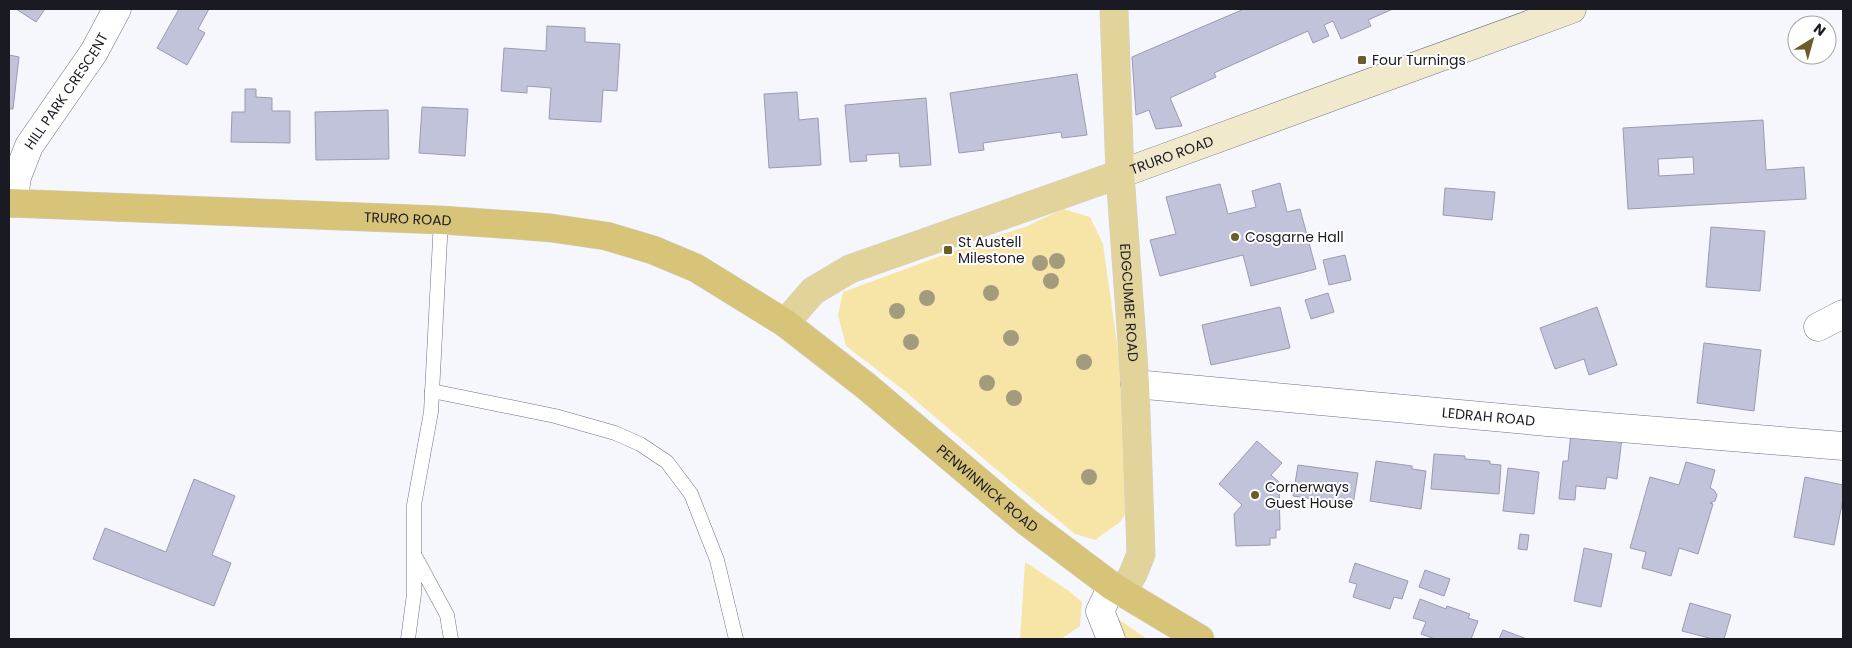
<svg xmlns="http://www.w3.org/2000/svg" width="1852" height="648" font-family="Poppins,sans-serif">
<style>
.green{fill:#f6e5a7}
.building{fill:#c1c3db;stroke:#999bb2;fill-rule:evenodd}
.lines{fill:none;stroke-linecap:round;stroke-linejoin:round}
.service-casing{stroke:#6e7086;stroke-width:15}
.minor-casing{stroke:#6e7086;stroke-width:29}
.secondary-casing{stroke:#6e7086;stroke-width:29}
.primary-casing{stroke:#d1d1d3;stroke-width:29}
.trunk-casing{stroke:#d1d1d3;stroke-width:29}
.service{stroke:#fff;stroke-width:14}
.minor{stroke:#fff;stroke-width:28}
.secondary{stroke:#f0e9cc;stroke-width:28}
.primary{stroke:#e2d39a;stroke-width:28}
.trunk{stroke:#d8c478;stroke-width:28}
.tree{fill:#a29b7e}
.poi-dot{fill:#6b5d2a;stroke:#fff;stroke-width:2}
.labels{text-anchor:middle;stroke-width:4;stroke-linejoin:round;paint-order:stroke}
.poi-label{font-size:14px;fill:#1a1a23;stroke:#fff;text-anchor:start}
.street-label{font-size:14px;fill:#1a1a23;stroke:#fff}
</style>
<rect width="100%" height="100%" fill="#f6f7fc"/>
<g class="green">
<path d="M1063,209L1090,217L1103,244L1120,365L1133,503L1120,522L1095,540L1075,534L991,465L906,392L846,346L838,315L843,292L984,240L1025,227Z"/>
<path d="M1025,562L1069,591L1082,602L1080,626L1061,639H1020Z"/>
<path d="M1117,618L1147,639H1127L1121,635Z"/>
</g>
<g class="building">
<path d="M16,9H45L36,22Z"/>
<path d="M179,9H209L198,29L205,33L187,65L157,48Z"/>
<path d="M1244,9H1393L1368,20L1371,26L1341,39L1333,21L1324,25L1329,36L1313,43L1308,31L1214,73L1216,77L1170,98L1182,126L1156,129L1149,110L1136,115L1132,57Z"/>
<path d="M547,26L585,28V42L620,44L617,91L603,90L601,122L549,119L551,88L527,86V93L501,91L504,48L546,51Z"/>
<path d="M9,55L19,57L13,109H9Z"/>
<path d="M1077,74L1087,135L1062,138L1061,132L983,143L984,150L959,153L950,93Z"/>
<path d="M245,89H256V97L272,98V111H290V143L231,142L232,112H245Z"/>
<path d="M797,92L799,120L818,118L821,165L769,168L764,94Z"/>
<path d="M926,98L931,165L900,167L899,153L866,155L867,161L850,162L845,105Z"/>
<path d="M422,107L468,109L465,156L419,153Z"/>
<path d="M388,110L389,159L316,160L315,112Z"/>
<path d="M1763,120L1766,170L1804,167L1806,199L1628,209L1623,128ZM1693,157L1694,174L1659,176L1658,159Z"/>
<path d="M1280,183L1287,212L1300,209L1316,269L1251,286L1243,255L1160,276L1150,240L1176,234L1166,197L1220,184L1228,214L1256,207L1252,191Z"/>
<path d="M1445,188L1495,192L1492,220L1443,215Z"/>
<path d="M1711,227L1765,231L1760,291L1706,287Z"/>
<path d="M1345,255L1351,280L1329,285L1323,260Z"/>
<path d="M1328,293L1334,312L1311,319L1305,300Z"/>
<path d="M1280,307L1290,348L1211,365L1202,325Z"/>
<path d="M1597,307L1617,365L1589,375L1584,359L1555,369L1540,328Z"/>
<path d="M1704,343L1761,350L1754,411L1697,403Z"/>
<path d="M1571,433L1622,438L1617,479L1607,477L1605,489L1576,486L1575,500L1559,499L1563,461H1568Z"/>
<path d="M1257,441L1282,463L1271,475L1279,482L1280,530H1276V538H1270V545L1236,546L1234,514L1242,505L1219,484Z"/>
<path d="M1434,454L1465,456V459L1490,461V464L1501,465L1499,494L1431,489Z"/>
<path d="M1376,461L1412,466V469L1426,471L1421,509L1370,501Z"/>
<path d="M1686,462L1715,470L1710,488L1714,490L1717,495L1715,501L1710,503L1713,504L1698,554L1679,548L1671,576L1642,568L1646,552L1630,548L1650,477L1679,485Z"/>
<path d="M1298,465L1358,473L1353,505L1293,496Z"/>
<path d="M1508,468L1539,472L1534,514L1503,511Z"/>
<path d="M1805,477L1843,485V499L1834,545L1794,537Z"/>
<path d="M194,479L235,496L212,555L231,563L214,606L93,559L105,528L166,552Z"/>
<path d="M1520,534L1529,535L1527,550L1518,549Z"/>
<path d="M1584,548L1612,554L1601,607L1574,601Z"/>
<path d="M1355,563L1408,581L1402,599L1394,597L1390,609L1353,597L1357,584L1349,582Z"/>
<path d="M1425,570L1450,579L1444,596L1419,587Z"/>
<path d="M1420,599L1446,609L1447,606L1470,614L1468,618L1478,621L1471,639H1435L1421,634L1426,622L1413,618Z"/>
<path d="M1690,603L1731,615L1724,639H1713L1682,631Z"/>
<path d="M1503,630L1527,639H1499Z"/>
</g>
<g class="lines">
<defs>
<g id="service">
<path d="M432,391L555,416L615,433L640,444L667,462L691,494L717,560L736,639"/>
<path d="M415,556L447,615L451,639"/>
<path d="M408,639L414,594V505L431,412L441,220"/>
</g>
<g id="minor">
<path id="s1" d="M13,203L17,177L29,146L94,52L117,9"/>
<path d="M1818,327L1843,314"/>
<path id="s2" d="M1135,384L1547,422L1843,446"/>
<path d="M1111,639L1100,611L1112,586"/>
</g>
<g id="secondary">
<path id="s3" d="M1120,174L1572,9"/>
</g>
<g id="primary">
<path id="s4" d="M1114,9L1120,174L1135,384L1141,554L1133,574L1122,592"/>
<path d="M785,323L813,291L850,269L1120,174"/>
</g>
<g id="trunk">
<path id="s5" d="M9,203L441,220L515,225L551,228L606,236L653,250L696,268L785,323L866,386L1027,522L1112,586L1200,639"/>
</g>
</defs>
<use href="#service" class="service-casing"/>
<use href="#minor" class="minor-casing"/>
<use href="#secondary" class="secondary-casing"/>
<use href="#primary" class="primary-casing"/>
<use href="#trunk" class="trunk-casing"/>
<use href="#service" class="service"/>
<use href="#minor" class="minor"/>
<use href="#secondary" class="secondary"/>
<use href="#primary" class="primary"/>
<use href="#trunk" class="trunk"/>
</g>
<g class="tree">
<circle cx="1057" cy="261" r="8"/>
<circle cx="1040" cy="263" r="8"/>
<circle cx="1051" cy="281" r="8"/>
<circle cx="991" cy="293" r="8"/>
<circle cx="927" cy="298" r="8"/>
<circle cx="897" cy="311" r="8"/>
<circle cx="1011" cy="338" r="8"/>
<circle cx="911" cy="342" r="8"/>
<circle cx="1084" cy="362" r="8"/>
<circle cx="987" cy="383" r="8"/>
<circle cx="1014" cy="398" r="8"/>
<circle cx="1089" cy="477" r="8"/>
</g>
<g class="poi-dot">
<rect x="1357" y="55" width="10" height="10" rx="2.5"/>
<circle cx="1235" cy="237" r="5"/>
<rect x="943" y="245" width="10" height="10" rx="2.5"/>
<circle cx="1255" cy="495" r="5"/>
</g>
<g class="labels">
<g class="poi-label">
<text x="1372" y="65">Four Turnings</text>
<text x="1245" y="242">Cosgarne Hall</text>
<text x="958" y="247">St Austell<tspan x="958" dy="16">Milestone</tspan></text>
<text x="1265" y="492">Cornerways<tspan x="1265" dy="16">Guest House</tspan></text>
</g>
<g class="street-label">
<text dy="5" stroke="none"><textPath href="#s1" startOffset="126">HILL PARK CRESCENT</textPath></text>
<text dy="5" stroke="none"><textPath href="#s3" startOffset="55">TRURO ROAD</textPath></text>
<text dy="5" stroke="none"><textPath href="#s5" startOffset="399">TRURO ROAD</textPath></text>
<text dy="5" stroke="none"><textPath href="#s4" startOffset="294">EDGCUMBE ROAD</textPath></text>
<text dy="5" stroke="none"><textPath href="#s2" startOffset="355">LEDRAH ROAD</textPath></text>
<text dy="5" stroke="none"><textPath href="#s5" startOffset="1060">PENWINNICK ROAD</textPath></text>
</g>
</g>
<rect width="1852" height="648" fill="none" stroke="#1a1a23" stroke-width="20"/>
<g transform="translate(1812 40) rotate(37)"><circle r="24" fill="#ffffff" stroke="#a3a3a7"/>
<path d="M0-4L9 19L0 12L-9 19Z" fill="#6b5d2a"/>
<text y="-8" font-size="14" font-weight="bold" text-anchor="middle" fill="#1a1a23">N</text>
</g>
</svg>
